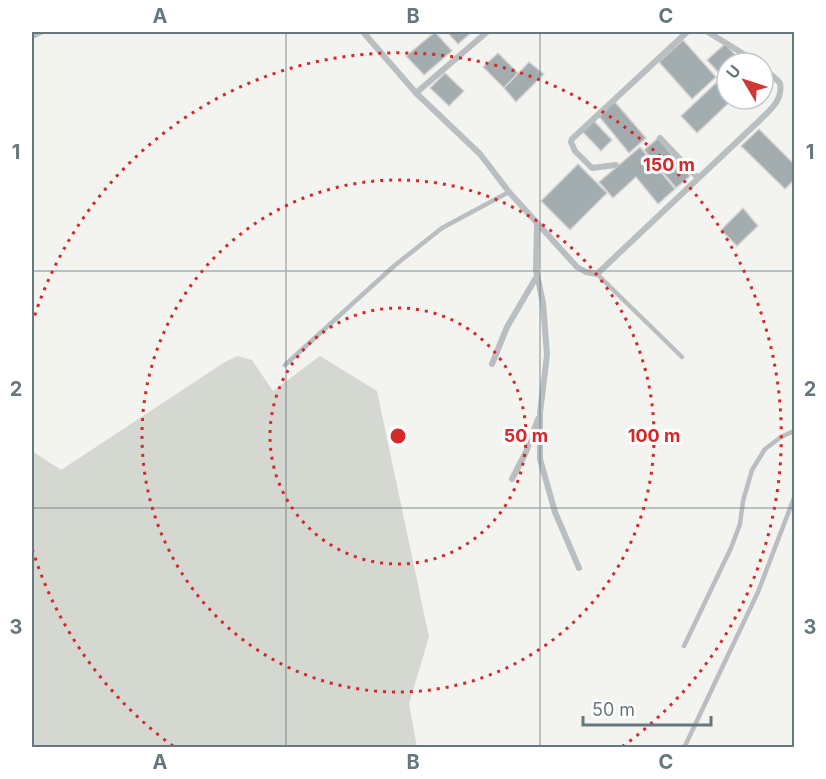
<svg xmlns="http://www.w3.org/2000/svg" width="826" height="779" font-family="Inter,sans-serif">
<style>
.green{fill:#d4d8d0}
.building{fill:#a3acae;stroke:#d5d4d3;stroke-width:1.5}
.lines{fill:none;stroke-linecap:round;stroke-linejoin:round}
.service{stroke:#b9bec0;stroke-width:4.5}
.minor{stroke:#b9bec0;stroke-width:6}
.grid{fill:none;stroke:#66787d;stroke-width:1.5;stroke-opacity:0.55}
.ring{fill:none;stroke:#d62828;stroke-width:3;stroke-dasharray:3 6}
.centre{fill:#d62828;stroke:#fff;stroke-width:3}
.ring-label{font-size:18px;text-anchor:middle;font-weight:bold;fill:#d62828;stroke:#fff;stroke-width:6;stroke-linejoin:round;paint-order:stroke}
.neatline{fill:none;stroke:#66787d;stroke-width:2}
.grid-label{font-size:20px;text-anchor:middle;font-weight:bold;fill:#66787d}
</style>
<rect width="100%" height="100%" fill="#f3f3f0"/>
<path class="green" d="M238,356L252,360L273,391L320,356L377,391L429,637L409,704L417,747H32V451L61,470L225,362Z"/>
<g class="building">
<path d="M435,32L452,51L424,75L406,56Z"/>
<path d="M447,32H472L458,44Z"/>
<path d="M683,40L716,77L692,99L659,62Z"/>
<path d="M725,44L743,63H727V82L707,60Z"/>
<path d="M498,53L518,73L504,88L483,67Z"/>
<path d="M529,62L544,74L516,102L504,88Z"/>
<path d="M445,73L464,91L449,106L430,88Z"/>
<path d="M717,82L727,92V99H733L697,133L681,116Z"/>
<path d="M614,101L646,138L629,153L598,115Z"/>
<path d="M593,120L612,140L601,151L581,130Z"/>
<path d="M759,129L794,164V180L785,189L741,146Z"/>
<path d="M658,138L690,176L676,188L644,150Z"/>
<path d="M640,147L675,189L658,204L636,177L613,198L599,182Z"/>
<path d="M578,164L607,193L570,230L541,201Z"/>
<path d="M743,208L758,226L737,246L721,230Z"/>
</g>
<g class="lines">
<g class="service">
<path d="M32,37L42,32"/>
<path d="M597,274L682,357"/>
<path d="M285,365L394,266L442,228L509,192"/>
<path d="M684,646L731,548L740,524L743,501L752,470L765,449L781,437L794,431"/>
<path d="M684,748L758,592L794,498"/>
</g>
<g class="minor">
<path d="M363,32L416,93L480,154L509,192L577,267L586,272L597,274L760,120C771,109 783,100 780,83L763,67"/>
<path d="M708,32L758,63"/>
<path d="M416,93L487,32"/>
<path d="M660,138L698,178"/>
<path d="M616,165L592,168L575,151L571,142L572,139L687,32"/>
<path d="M537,225L536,270L543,303L547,355L540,413V459L555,512L579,568"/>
<path d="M492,364L507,327L537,276"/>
<path d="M512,479L526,452L538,419"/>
</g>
</g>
<path class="grid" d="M286,32V748M540,32V748M32,271H794M32,508H794"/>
<g class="ring">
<circle cx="398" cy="436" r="128"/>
<circle cx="398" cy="436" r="256"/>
<path d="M173 746A383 383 0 0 1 32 548M32 324A383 383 0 1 1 623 746"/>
</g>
<circle cx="398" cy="436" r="9" class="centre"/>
<g class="ring-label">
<text x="669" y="171">150 m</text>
<text x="526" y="442">50 m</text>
<text x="654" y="442">100 m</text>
</g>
<rect width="826" height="779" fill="none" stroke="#ffffff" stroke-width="66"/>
<g transform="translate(745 81) rotate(309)"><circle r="28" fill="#ffffff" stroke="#c2c9cb" stroke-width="1.5"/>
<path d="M0-4.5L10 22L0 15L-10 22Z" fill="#ce3935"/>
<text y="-9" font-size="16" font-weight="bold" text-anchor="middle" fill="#66787d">U</text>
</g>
<path d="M583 716v9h128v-9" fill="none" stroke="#66787d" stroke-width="3"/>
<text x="592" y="716" font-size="18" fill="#66787d" stroke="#ffffff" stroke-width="4.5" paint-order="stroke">50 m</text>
<rect x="33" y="33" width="760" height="713" class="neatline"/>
<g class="grid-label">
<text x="160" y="23">A</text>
<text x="413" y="23">B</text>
<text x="666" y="23">C</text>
<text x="16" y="159">1</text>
<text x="810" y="159">1</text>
<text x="16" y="396">2</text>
<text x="810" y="396">2</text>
<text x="16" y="634">3</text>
<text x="810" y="634">3</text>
<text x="160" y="769">A</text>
<text x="413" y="769">B</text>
<text x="666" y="769">C</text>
</g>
</svg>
